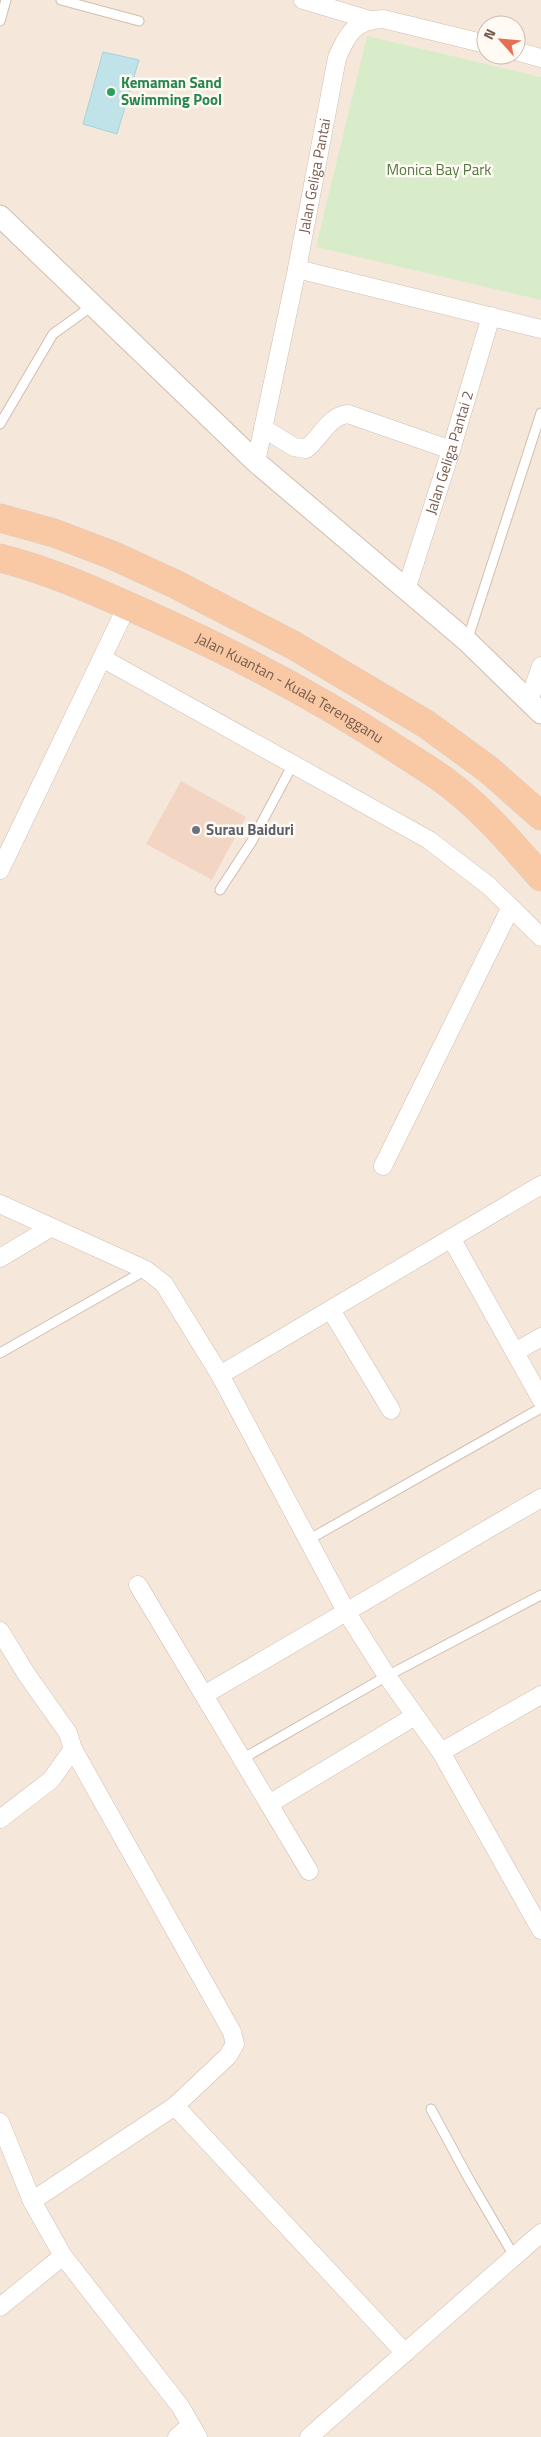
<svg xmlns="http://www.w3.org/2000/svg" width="541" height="2437" font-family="'Titillium Web',sans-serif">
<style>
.residential{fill:#f5e8da;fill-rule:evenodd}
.green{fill:#d8ecc9}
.water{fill:#bfe3e8;stroke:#a5d3da}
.building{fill:#f3d5c3}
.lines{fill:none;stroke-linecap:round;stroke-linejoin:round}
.service-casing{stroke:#d1beb0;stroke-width:11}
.minor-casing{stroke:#d1beb0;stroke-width:19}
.tertiary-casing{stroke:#d1beb0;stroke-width:23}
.trunk-casing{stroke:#dad1cd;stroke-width:29}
.service{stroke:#fff;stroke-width:9}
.minor{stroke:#fff;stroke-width:18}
.tertiary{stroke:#fff;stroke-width:21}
.trunk{stroke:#f9c8a4;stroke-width:28}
.leisure-dot{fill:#2e9e5b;stroke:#fffaf3;stroke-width:2}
.worship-dot{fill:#6b7280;stroke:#fffaf3;stroke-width:2}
.labels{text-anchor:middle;stroke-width:5;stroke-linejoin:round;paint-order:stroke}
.leisure-label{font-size:15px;font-weight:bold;fill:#27864d;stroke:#fffaf3;text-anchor:start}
.park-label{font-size:15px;fill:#537a41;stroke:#fffaf3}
.street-label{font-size:15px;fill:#7a5c4d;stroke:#fffaf3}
.worship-label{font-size:15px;font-weight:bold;fill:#5b616d;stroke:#fffaf3;text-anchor:start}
</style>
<rect width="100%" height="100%" fill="#fdf6ec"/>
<path class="residential" d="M0,0H541V2437H0ZM486,25H516V55H486Z"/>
<path class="green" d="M367,36L541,77V300L316,247Z"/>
<path class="water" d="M103,52L139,60L117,134L83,124Z"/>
<path class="building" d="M181,781L246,817L212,880L146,844Z"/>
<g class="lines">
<defs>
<g id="service">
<path d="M61,0L139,21"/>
<path d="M0,21L6,0"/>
<path d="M0,424L53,334L92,306"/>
<path d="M467,641L541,413"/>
<path d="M220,890L252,841L293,764"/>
<path d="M0,1353L146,1270"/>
<path d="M308,1540L541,1408"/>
<path d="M242,1759L387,1676L541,1595"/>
<path d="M431,2109L470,2181L514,2256"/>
</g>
<g id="minor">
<path d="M303,0L370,20"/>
<path d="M516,51L541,58"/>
<path d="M297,269L541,329"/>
<path d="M263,428L294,447L306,449C321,438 328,416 348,414L451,450"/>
<path id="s1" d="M256,462L297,269L337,58C347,34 355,20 383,19L486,44"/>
<path id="s2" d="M406,590L451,450L491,316"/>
<path d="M102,658L429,840L489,886L541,937"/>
<path d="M529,701L541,666"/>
<path d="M0,870L127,606"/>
<path d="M383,1166L511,907"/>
<path d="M0,1204L146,1270L164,1284L220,1375L347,1613L387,1676L441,1752L541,1930"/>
<path d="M451,1238L541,1399"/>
<path d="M0,1258L50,1228"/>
<path d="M331,1310L391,1410"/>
<path d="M515,1352L541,1337"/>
<path d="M220,1375L541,1185"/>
<path d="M138,1585L309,1871"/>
<path d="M0,1631L27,1675L68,1733L73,1749L51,1780L0,1819"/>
<path d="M204,1695L541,1498"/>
<path d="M441,1752L541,1695"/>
<path d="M269,1804L415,1716"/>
<path d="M175,2106L405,2353"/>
<path d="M0,2122L32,2201L63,2256L180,2406L198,2437"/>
<path d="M32,2201L175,2106L228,2056L235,2044L232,2032L73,1749"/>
<path d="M0,2307L63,2256"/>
<path d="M177,2437L191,2425"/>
<path d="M309,2437L541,2233"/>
</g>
<path id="tertiary" d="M0,216L256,462L467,641L541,713"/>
<g id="trunk">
<path d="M0,518L54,533L112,555L175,584L293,645L426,724L489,770L541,816"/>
<path id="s3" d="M0,558C53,571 105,596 155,618C239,656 321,699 398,750C413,760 430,770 445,781C482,808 511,843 541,877"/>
</g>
</defs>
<use href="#service" class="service-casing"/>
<use href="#minor" class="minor-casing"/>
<use href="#tertiary" class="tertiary-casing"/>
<use href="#trunk" class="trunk-casing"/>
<use href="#service" class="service"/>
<use href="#minor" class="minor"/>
<use href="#tertiary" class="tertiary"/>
<use href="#trunk" class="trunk"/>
</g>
<circle class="leisure-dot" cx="111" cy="92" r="5"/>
<circle class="worship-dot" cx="196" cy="830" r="5"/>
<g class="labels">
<g class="leisure-label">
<text x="121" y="88">Kemaman Sand<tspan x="121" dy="17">Swimming Pool</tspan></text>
</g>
<g class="park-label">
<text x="439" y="175">Monica Bay Park</text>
</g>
<g class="street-label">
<text dy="5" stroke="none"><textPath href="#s1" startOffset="292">Jalan Geliga Pantai</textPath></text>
<text dy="5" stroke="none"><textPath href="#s2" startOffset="144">Jalan Geliga Pantai 2</textPath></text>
<text dy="5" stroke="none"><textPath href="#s3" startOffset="318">Jalan Kuantan - Kuala Terengganu</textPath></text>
</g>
<g class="worship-label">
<text x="206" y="835">Surau Baiduri</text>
</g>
</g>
<g transform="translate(501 40) rotate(297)"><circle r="24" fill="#fffaf3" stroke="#cabbb1"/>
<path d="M0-4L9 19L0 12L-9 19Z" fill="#e76f51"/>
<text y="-8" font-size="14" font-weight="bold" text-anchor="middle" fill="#7a5c4d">N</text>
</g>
</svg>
